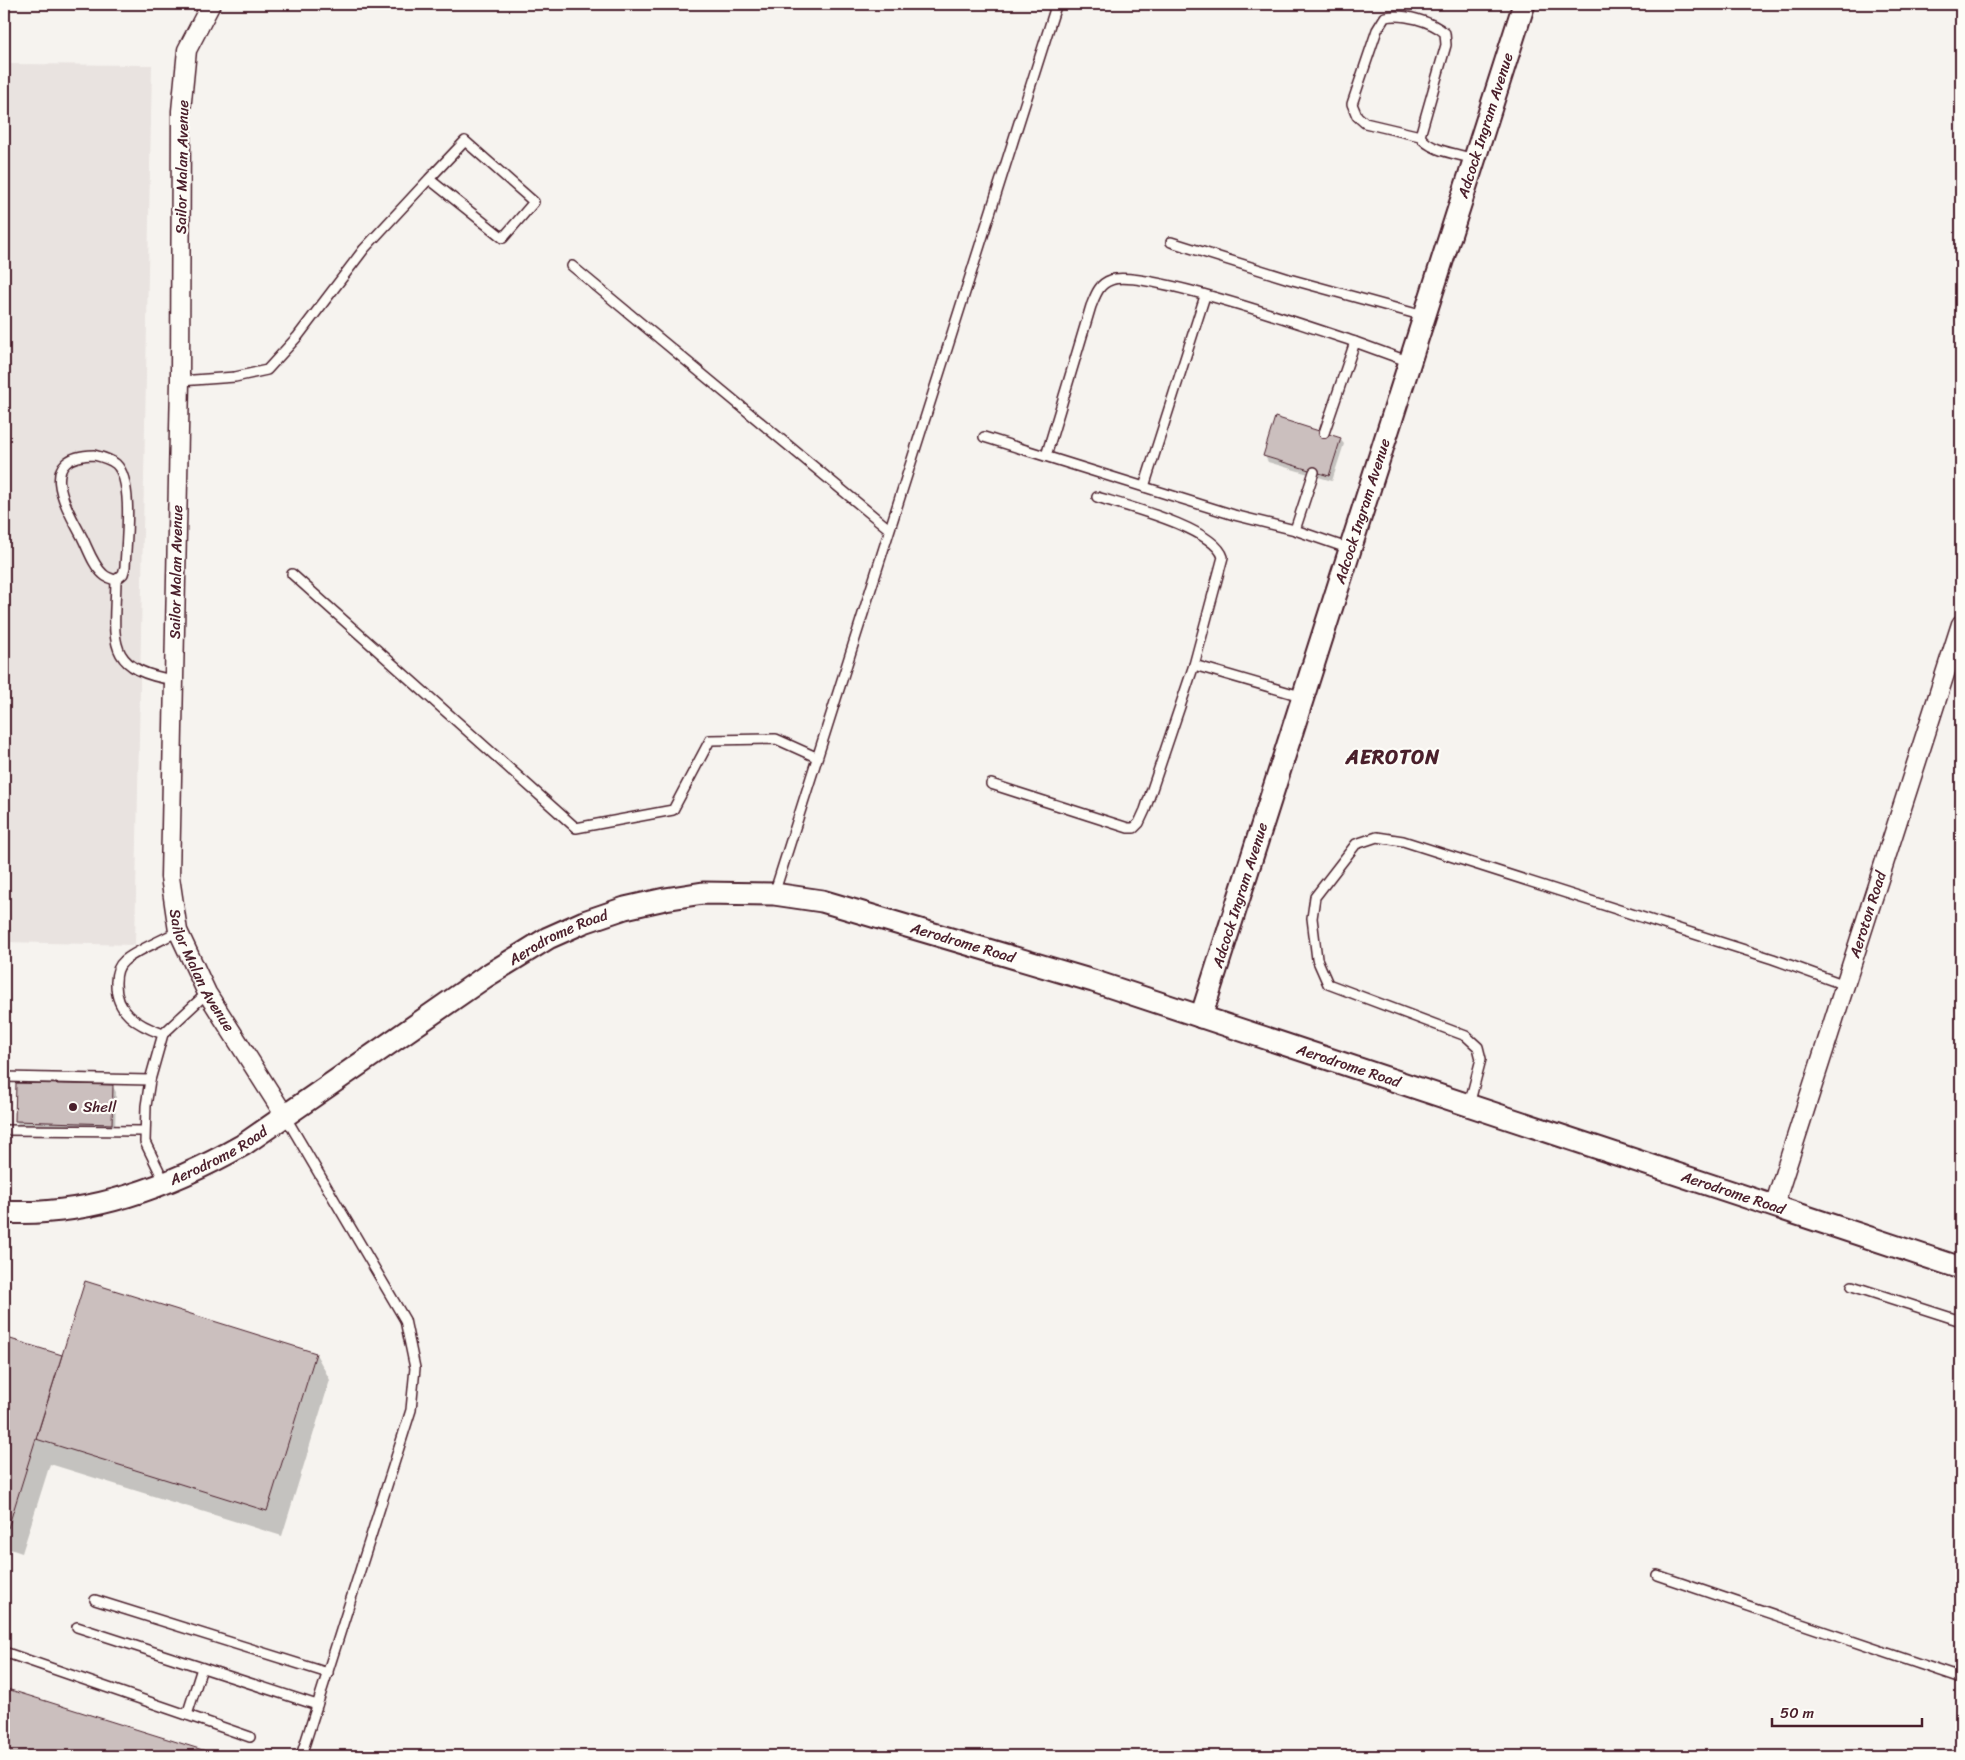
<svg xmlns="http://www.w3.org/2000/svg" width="1965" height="1760" font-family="Sriracha,sans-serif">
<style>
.built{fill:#e9e3e0}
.shadow{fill:#0003}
.building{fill:#cbbfbe;stroke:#4a1f2b}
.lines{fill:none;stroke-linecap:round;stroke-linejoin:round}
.service-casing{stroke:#4a1f2b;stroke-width:12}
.minor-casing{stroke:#4a1f2b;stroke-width:21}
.tertiary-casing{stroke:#4a1f2b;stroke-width:25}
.service{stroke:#fdfcf7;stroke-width:9}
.minor{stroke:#fdfcf7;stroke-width:18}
.tertiary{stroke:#fdfcf7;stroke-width:21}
.poi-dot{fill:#4a1f2b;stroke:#fdfcf7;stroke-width:2}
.labels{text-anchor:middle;stroke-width:4.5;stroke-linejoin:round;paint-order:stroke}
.street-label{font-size:15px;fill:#4a1f2b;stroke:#fdfcf7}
.poi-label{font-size:15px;fill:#4a1f2b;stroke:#fdfcf7;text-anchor:start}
.district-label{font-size:20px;font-weight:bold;letter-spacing:1px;fill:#4a1f2b;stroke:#fdfcf7}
</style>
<rect width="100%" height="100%" fill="#f6f3ef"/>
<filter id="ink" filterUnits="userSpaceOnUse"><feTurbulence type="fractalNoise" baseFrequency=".02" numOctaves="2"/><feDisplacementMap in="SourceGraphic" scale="10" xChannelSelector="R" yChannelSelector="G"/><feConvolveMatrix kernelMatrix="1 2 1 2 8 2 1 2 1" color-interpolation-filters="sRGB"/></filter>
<g filter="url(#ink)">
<path class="built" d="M4,64L152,65L135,945L4,942Z"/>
<g class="shadow">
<path d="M1340,439L1344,444L1332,481L1268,462L1265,456Z"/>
<path d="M18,1084L113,1087L116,1092L115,1129L20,1127L16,1121Z"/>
<path d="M4,1339L62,1357L316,1354L330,1380L282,1536L50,1464L22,1553L4,1547Z"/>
<path d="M4,1689L220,1756H4Z"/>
</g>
<g class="building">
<path d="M1275,417L1341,438L1329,476L1263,456Z"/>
<path d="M16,1083L113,1085L112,1124L15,1121Z"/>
<path d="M85,1281L316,1353L267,1511L36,1439Z"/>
<path d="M4,1337L62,1355L8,1528L4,1527Z"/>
<path d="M4,1688L222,1756H4Z"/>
</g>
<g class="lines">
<defs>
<g id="service">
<path d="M1420,136L1446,45L1445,33C1431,21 1403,13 1385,17L1377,30L1352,104L1357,116L1365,123L1420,136C1429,151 1458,154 1475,159"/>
<path d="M1171,242L1289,279L1424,316"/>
<path d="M572,266L889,529"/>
<path d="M180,381L235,377L267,370L298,336L364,249L429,179L503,238L534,202L465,141L429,179"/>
<path d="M1324,433L1355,342L1410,362"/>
<path d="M984,437L1234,515L1295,530"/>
<path d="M94,455C102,457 110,459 116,464C134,481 126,543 125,567L123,574L116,580C111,579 107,578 103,574C93,565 88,549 82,537C66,507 35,456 94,455Z"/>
<path d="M1046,456L1091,306C1096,294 1099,284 1111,280C1141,268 1316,329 1355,342"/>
<path d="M1314,472L1295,530L1350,549"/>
<path d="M1144,487L1205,296"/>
<path d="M292,574L576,828L673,810L710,740L776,739L816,757"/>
<path d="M116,580C115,639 103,669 174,680"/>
<path d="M1194,665L1304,697"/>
<path d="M991,784L1128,828H1134L1139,823L1145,810L1194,665L1223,557C1214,528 1126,506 1097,497"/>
<path d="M774,894L1055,9L1050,4"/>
<path d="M163,1034C137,1025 115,1012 116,982C116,975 118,966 124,961C133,952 165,939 178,931"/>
<path d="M4,1077L150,1080"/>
<path d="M1469,1105L1481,1059L1478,1047L1466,1036L1328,984L1317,959L1312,918L1315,897L1356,844L1377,837L1403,841L1773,959L1845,985"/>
<path d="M285,1116L405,1320L415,1368L411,1410L301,1756"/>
<path d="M4,1130L144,1131"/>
<path d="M165,1183L145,1142L146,1106L150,1080L163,1034L207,993"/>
<path d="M1852,1286L1961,1321"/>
<path d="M1657,1575L1961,1678"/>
<path d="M95,1600L328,1673"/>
<path d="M77,1627L317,1705"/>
<path d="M4,1652L187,1715L202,1668"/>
<path d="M187,1715L250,1737"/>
</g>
<g id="minor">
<path id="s1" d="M211,4L187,50L181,111L180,381L170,877L178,931L207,993L285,1116"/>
<path id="s2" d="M1774,1206L1961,624"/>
</g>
<g id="tertiary">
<path id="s3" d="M1201,1017L1524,4"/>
<path id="s4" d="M4,1212C88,1217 171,1186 243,1145L485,977L548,938L584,922L625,908L665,899L703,893L774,894L822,901L1093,981L1961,1268"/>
</g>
</defs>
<use href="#service" class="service-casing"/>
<use href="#minor" class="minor-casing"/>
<use href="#tertiary" class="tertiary-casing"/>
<use href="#service" class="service"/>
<use href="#minor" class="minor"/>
<use href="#tertiary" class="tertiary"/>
</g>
</g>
<circle class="poi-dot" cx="73" cy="1107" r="5"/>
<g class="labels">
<g class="street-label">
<text dy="5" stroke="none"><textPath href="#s3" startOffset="936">Adcock Ingram Avenue</textPath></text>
<text transform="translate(182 167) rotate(-89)" y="5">Sailor Malan Avenue</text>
<text dy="5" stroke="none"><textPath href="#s3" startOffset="531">Adcock Ingram Avenue</textPath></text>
<text transform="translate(176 572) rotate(-89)" y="5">Sailor Malan Avenue</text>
<text dy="5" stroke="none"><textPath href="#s3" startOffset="128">Adcock Ingram Avenue</textPath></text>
<text dy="5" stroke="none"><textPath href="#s2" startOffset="306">Aeroton Road</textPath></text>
<text dy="5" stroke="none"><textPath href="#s4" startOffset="630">Aerodrome Road</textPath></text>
<text dy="5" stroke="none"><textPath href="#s4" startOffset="1049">Aerodrome Road</textPath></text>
<text dy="5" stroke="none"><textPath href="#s1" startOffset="979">Sailor Malan Avenue</textPath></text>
<text dy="5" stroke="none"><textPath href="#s4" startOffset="1454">Aerodrome Road</textPath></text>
<text dy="5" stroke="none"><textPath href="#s4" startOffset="225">Aerodrome Road</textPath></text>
<text dy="5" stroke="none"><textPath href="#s4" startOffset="1859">Aerodrome Road</textPath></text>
</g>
<g class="poi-label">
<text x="83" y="1112">Shell</text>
</g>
<g class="district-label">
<text x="1393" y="764">AEROTON</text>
</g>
</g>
<rect width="1965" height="1760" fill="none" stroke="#fdfcf7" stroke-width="20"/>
<rect x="10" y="10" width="1945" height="1740" fill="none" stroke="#4a1f2b" stroke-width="2" filter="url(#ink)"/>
<path d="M1772 1718v8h150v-8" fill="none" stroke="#4a1f2b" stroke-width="2.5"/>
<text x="1780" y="1718" font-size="15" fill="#4a1f2b" stroke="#fdfcf7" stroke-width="4" paint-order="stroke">50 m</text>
</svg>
